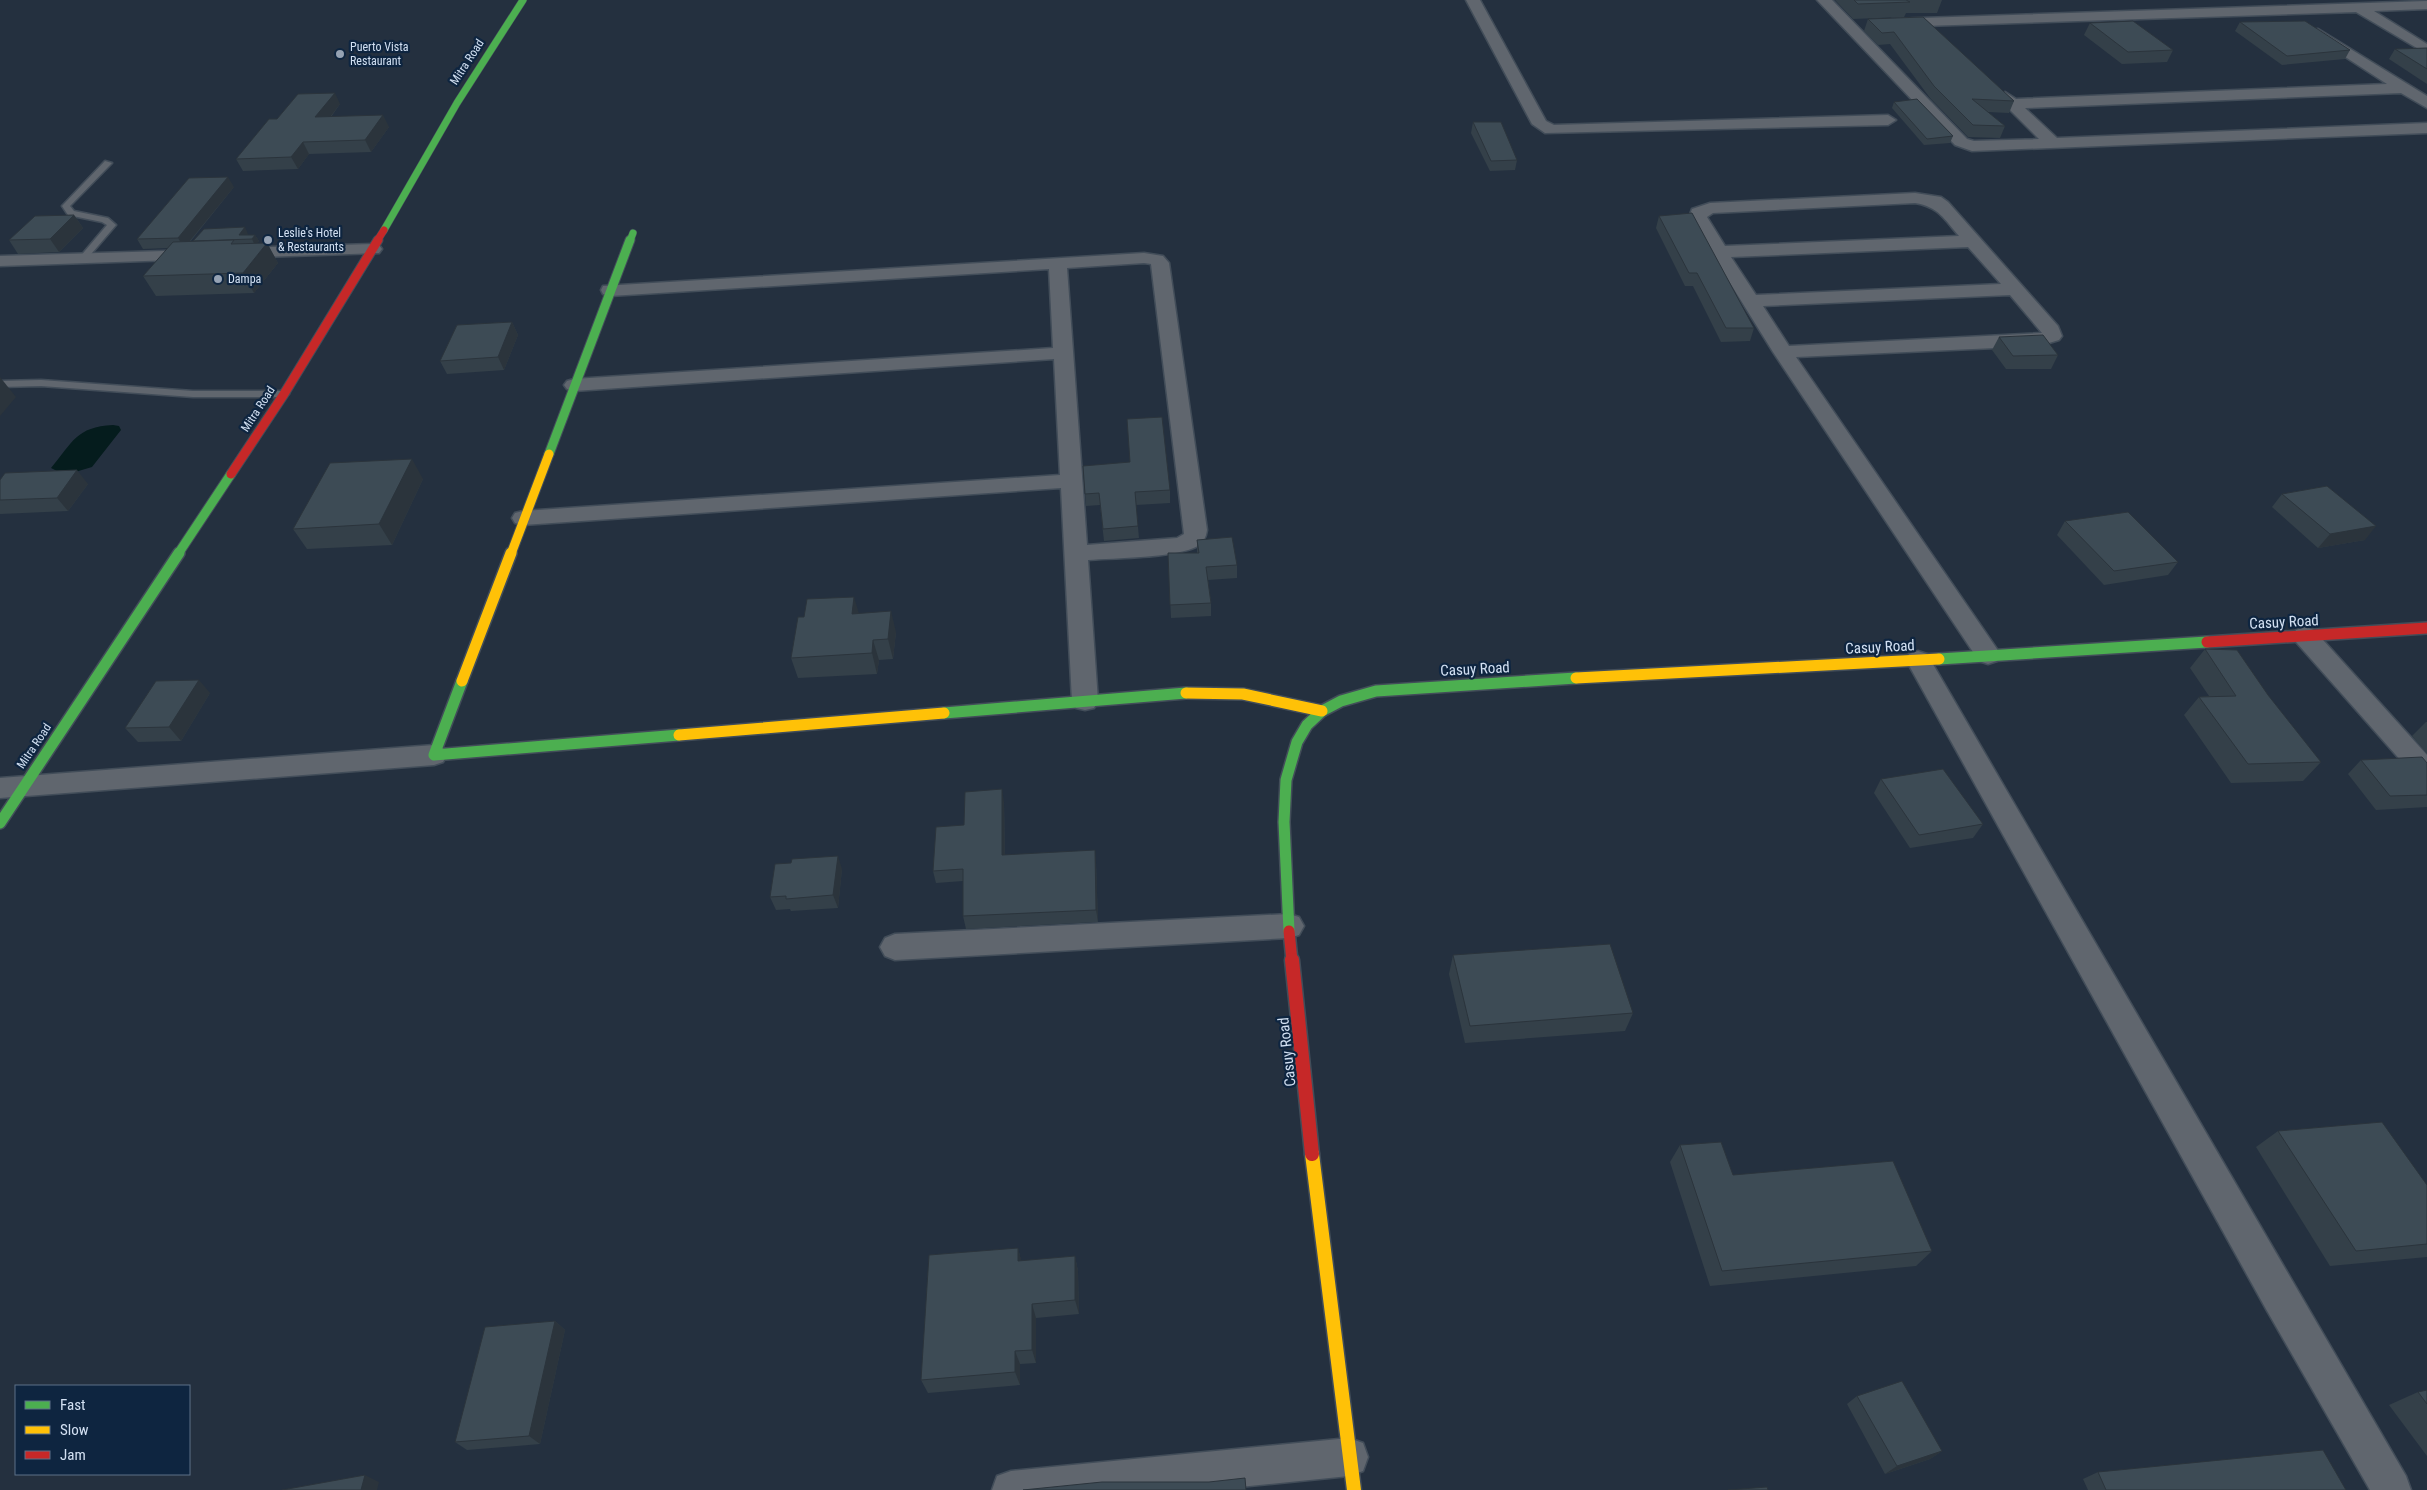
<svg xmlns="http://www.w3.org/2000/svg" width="2427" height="1490" font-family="'Roboto Condensed',sans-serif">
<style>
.water{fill:#051c1d}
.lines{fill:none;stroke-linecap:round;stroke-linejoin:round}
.lane-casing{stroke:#424d59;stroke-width:3}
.street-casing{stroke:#424d59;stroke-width:3}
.fast-far2-casing{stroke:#424d59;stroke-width:8}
.fast-far1-casing{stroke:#424d59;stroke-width:11}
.fast-casing{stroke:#424d59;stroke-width:14}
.slow-far2-casing{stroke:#424d59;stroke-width:11}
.slow-far1-casing{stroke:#424d59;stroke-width:14}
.slow-casing{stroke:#424d59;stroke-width:17}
.jam-far3-casing{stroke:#424d59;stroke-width:8}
.jam-far2-casing{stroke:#424d59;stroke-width:11}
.jam-far1-casing{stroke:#424d59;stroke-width:14}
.jam-casing{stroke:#424d59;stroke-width:17}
.lane{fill:#60666e;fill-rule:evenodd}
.street{fill:#60666e;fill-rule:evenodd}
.fast-far2{stroke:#4caf50;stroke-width:7}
.fast-far1{stroke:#4caf50;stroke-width:9}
.fast{stroke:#4caf50;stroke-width:11}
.slow-far2{stroke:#ffc107;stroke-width:9}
.slow-far1{stroke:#ffc107;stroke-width:11}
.slow{stroke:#ffc107;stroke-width:14}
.jam-far3{stroke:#c62828;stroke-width:7}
.jam-far2{stroke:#c62828;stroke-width:9}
.jam-far1{stroke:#c62828;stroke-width:11}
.jam{stroke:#c62828;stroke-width:14}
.wall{fill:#344049}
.shaded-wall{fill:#2b343c}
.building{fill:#3d4b55;stroke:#2b343c}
.poi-dot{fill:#95a2b3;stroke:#0e2540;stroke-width:2}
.labels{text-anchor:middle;stroke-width:4.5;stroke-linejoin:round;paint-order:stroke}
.far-poi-label{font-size:12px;fill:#d2e0f2;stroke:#0e2540;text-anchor:start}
.far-street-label{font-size:12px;fill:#d2e0f2;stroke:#0e2540}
.street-label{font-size:15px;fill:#d2e0f2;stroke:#0e2540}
</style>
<rect width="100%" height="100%" fill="#24303f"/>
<path class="water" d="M113,425L119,426L121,430L92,467L65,475L51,468C73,442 76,427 113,425Z"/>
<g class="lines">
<defs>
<g id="lane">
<path d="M105,161L112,163L70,206L74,211L108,218L116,225L86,260L83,261L79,258L107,225L102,222L68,215L62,206Z"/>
<path d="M41,380L193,391H284L289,394L284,397H193L41,386L0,387V381Z"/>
</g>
<g id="street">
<path d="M1466,0H1480L1546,121L1554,125L1888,115L1896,120L1888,125L1545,133L1532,124Z"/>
<path d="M1817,0H1832L1967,139L1974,141L2039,139L1997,97L2005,92L2016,99L2387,84L2313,36L2311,33L2313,30L2318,29L2427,96V108L2401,93L2025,108L2057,138L2427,123V133L1972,151L1955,145Z"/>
<path d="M2427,1V9L2374,11L2427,44V54L2356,12L1892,27L1885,23L1892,19Z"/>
<path d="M1915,193L1941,197L1948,202L2058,326L2062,336L2059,340L2039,346L1796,357L1997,649L2000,655L1997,661L1988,664L1979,661L1773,352L1689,217L1692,209L1710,203ZM1915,203C1939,207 1944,219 1959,236L1725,246L1707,217L1713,213ZM1968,247L2001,284L1756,295L1731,257ZM2010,295L2042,333L1789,346L1763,306Z"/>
<path d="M373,244L379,245L382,249L379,253L236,258L230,257L227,253L230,249L236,248Z"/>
<path d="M197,250L203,251L206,255L203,259L0,266V256Z"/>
<path d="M1144,253L1163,256L1169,263L1207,530C1206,537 1204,542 1198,546C1177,558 1114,558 1088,560L1098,701L1094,708L1085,710L1076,708L1072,701L1061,488L523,525L515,523L512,518L515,513L523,511L1060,475L1054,359L574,391L567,389L564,385L567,381L574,379L1053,348L1049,269L610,296L603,294L601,290L603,286ZM1144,263L1151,264L1184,534L1177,538L1087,545L1067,268Z"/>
<path d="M2305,627L2314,630L2427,755V783L2418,780L2296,642L2293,636L2296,630Z"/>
<path d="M1918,651L1927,654L2406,1476L2411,1490H2370L2266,1309L1906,660L1909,654Z"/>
<path d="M434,745L443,748L447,755L443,762L434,765L0,798V778Z"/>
<path d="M1289,914L1299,917L1304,926L1299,935L1289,938L895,960L885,956L880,947L885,938L895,934Z"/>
<path d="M1349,1438L1363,1443L1368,1457L1363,1471L1349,1476L1209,1490H992L997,1476L1011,1471Z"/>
</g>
<g id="fast-far2">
<path d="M384,230L457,103L523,0"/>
<path d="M630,241L633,233"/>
</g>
<g id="fast-far1">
<path d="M549,454L630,240"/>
<path d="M178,554L231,474"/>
</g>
<g id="fast">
<path d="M1939,659L2207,642"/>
<path d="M462,681L434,755L679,735"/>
<path d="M944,713L1186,693"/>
<path d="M0,823L179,553"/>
<path d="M1289,931L1284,822L1286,780L1297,742L1307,725L1322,711L1341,701L1376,691L1576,678"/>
</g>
<path id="slow-far2" d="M511,554L549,454"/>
<g id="slow-far1">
<path d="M1576,678L1939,659"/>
<path d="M462,681L511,553"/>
<path d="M1186,693L1243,694L1322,711"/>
<path d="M679,735L944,713"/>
</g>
<path id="slow" d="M1312,1154L1354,1490"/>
<path id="jam-far3" d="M377,241L384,230"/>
<path id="jam-far2" d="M231,474L284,394L378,240"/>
<g id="jam-far1">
<path d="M2207,642L2427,628"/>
<path d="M1289,931L1292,961"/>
</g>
<path id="jam" d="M1292,960L1312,1154"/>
</defs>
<use href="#lane" class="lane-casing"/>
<use href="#street" class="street-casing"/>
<use href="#fast-far2" class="fast-far2-casing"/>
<use href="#fast-far1" class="fast-far1-casing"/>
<use href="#fast" class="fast-casing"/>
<use href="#slow-far2" class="slow-far2-casing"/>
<use href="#slow-far1" class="slow-far1-casing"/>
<use href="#slow" class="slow-casing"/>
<use href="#jam-far3" class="jam-far3-casing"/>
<use href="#jam-far2" class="jam-far2-casing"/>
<use href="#jam-far1" class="jam-far1-casing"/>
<use href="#jam" class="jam-casing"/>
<use href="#lane" class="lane"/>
<use href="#street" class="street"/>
<use href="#fast-far2" class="fast-far2"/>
<use href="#fast-far1" class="fast-far1"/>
<use href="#fast" class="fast"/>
<use href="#slow-far2" class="slow-far2"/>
<use href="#slow-far1" class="slow-far1"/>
<use href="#slow" class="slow"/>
<use href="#jam-far3" class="jam-far3"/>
<use href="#jam-far2" class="jam-far2"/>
<use href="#jam-far1" class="jam-far1"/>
<use href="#jam" class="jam"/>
</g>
<g class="wall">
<path d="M1835,0H1942L1937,13H1906L1904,17L1853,19Z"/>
<path d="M1923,17L2014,101L2009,113L1988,112L2005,126L2000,138L1968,137L1930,98L1890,44L1878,45L1864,31L1868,19Z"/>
<path d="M2240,22L2350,50L2345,59L2282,65L2235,31Z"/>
<path d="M2090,23L2173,50L2167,62L2122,64L2084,35Z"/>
<path d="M2427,48V84L2389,59L2395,49Z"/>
<path d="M1894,102L1953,136L1950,143L1924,145L1892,108Z"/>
<path d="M340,104L331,117L389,127L371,152L309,154L298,169L243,171L236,159L277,119Z"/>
<path d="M1473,122L1517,160L1515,170L1490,171L1471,133Z"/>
<path d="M234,187L190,242L248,234L247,235H255L259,241L257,243H267L278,263L254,293L156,296L143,276L168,248L143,249L137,239Z"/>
<path d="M74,215L83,228L59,252L18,254L9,240Z"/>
<path d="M1659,216L1754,328L1750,341L1721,342L1693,286H1685L1656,228Z"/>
<path d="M512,322L518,335L504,370L447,374L440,361Z"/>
<path d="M1999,337L2058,355L2051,369H2006L1992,350Z"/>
<path d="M1083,466L1170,490V503L1136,505L1139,538L1104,541L1100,505L1086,506Z"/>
<path d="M423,479L392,545L307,549L293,529Z"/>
<path d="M0,480L88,484L68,511L0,514Z"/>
<path d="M2282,494L2365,540L2318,548L2272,507Z"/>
<path d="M2065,521L2178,562L2168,575L2104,585L2057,535Z"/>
<path d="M1197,540L1237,565V578L1208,580L1211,603V616L1171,618L1168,553H1197Z"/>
<path d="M859,613L896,632L893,659L879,660L877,674L798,678L791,658L804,617Z"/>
<path d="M2205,649L2321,762L2303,781L2231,783L2184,715L2199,697L2209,696L2190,668Z"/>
<path d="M210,693L181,741L138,742L125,728Z"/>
<path d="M2426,722H2427V754L2412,736Z"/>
<path d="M2361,760L2427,763V807L2376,810L2348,774Z"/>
<path d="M1881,779L1983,824L1973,838L1910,848L1874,793Z"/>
<path d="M1004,802L1005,855L1096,862L1098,922L966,929L963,916V881L936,883L933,871L964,825Z"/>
<path d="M842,869L838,908L791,911L790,909L776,910L770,897Z"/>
<path d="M1453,955L1633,1013L1625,1031L1465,1043L1449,974Z"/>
<path d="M2278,1131L2427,1185V1257L2330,1266L2256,1147Z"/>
<path d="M1680,1145L1733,1175L1932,1251L1916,1266L1710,1286L1670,1162Z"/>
<path d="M1018,1248L1021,1261L1075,1256L1078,1271L1079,1314L1036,1318V1363L1020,1364V1385L928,1393L921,1380Z"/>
<path d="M555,1321L565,1330L540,1444L467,1450L455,1442Z"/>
<path d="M2427,1390V1456L2389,1405L2418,1392Z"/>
<path d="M1857,1396L1942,1451L1930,1459L1885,1474L1847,1404Z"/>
<path d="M2098,1472L2346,1490H2088L2083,1479Z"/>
</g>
<g class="shaded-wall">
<path d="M335,93L340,104L321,129L315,117Z"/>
<path d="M383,115L389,127L371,152L365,140Z"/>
<path d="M303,142L309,154L298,169L291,157Z"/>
<path d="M228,177L234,187L184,248L178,238Z"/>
<path d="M74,215L83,228L59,252L50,239Z"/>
<path d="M245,227L248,234L244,240L239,235Z"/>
<path d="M255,235L259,241L255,246L252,239Z"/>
<path d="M267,243L278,263L254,293L243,273Z"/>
<path d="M512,322L518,335L504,370L498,357Z"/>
<path d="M0,377L16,397L0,416Z"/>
<path d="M412,459L423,479L392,545L379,524Z"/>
<path d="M77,470L88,484L68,511L57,498Z"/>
<path d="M2376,526L2365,540L2318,548L2330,534Z"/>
<path d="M854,597L860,617L852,614Z"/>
<path d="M891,611L896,632L893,659L888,639Z"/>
<path d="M873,640L879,660L877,674L872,653Z"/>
<path d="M199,680L210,693L181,741L169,727Z"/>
<path d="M1002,789L1004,802L1005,867L1002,855Z"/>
<path d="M1095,850L1096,862L1098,922L1096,910Z"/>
<path d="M838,856L842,869L838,908L833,895Z"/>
<path d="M1018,1248L1022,1263L1018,1261Z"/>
<path d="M1075,1256L1078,1271L1079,1314L1075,1300Z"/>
<path d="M1032,1304L1036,1318V1363L1032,1350Z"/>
<path d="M555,1321L565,1330L540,1444L529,1436Z"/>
<path d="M1015,1351L1020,1364V1385L1015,1372Z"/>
<path d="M1942,1451L1930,1459L1885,1474L1897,1466Z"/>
<path d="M365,1475L379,1482L377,1490H361Z"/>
</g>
<g class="building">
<path d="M1854,0H1906L1910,2L1858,4Z"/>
<path d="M1923,17L2014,101L1972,99L2005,126L1973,125L1934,86L1894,32L1882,33L1868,19Z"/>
<path d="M2133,21L2173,50L2128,52L2090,23Z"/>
<path d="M2305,21L2350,50L2287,56L2240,22Z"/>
<path d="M2427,48V69L2395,49Z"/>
<path d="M335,93L315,117L383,115L365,140L303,142L291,157L236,159L269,119H277L298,94Z"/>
<path d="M1917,99L1953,136L1927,139L1894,102Z"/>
<path d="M1473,122H1501L1517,160L1491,161Z"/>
<path d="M228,177L178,238L137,239L189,178Z"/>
<path d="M1692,213L1754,328H1726L1697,273H1689L1659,216Z"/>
<path d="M74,215L50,239L9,240L35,216Z"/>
<path d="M245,227L239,235H255L252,239L193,241L204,229Z"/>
<path d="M234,240L231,244L267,243L243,273L143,276L173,242Z"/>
<path d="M512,322L498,357L440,361L457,325Z"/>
<path d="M2043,335L2058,355L2013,356L1999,337Z"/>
<path d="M1162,417L1170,490L1135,492L1138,526L1103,529L1099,493L1085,494L1083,466L1130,462L1127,419Z"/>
<path d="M412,459L379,524L293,529L330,463Z"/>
<path d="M77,470L57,498L0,500V480L5,473Z"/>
<path d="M2327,486L2376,526L2330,534L2282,494Z"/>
<path d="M2128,512L2178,562L2114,571L2065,521Z"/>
<path d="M1232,537L1237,565L1206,567L1211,603L1170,605L1168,553H1199L1197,540Z"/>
<path d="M854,597L852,614L891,611L888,639L873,640L872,653L791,658L798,617H804L807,599Z"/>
<path d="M2205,649L2237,650L2268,695L2321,762L2248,764L2199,697L2236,696Z"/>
<path d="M199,680L169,727L125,728L156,681Z"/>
<path d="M2422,757L2427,763V795L2390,796L2361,760Z"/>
<path d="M1943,769L1983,824L1919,835L1881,779Z"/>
<path d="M1002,789V855L1095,850L1096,910L963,916V869L933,871L936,827L964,825L965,792Z"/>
<path d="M838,856L833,895L786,899V896L770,897L775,864L791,863L792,859Z"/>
<path d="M1610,944L1633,1013L1470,1026L1453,955Z"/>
<path d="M2382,1122L2427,1185V1244L2356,1251L2278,1131Z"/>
<path d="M1721,1142L1733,1175L1893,1161L1932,1251L1722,1271L1680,1145Z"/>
<path d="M1018,1248V1261L1075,1256V1300L1032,1304V1350L1015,1351V1372L921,1380L929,1255Z"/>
<path d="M555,1321L529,1436L455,1442L485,1327Z"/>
<path d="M1902,1381L1942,1451L1897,1466L1857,1396Z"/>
<path d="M2427,1390V1404L2418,1392Z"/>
<path d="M2323,1450L2346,1490H2106L2098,1472Z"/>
<path d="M365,1475L361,1490H282Z"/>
<path d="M1245,1478L1246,1490H1023L1102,1482H1209Z"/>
<path d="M1767,1487L1768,1490H1728Z"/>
</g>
<g class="poi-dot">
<circle cx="340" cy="54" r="5"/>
<circle cx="268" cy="240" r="5"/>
<circle cx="218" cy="279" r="5"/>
</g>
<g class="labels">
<g class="far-poi-label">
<text x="350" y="51">Puerto Vista<tspan x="350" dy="14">Restaurant</tspan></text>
<text x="278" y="237">Leslie's Hotel<tspan x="278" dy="14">&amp; Restaurants</tspan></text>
<text x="228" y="283">Dampa</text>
</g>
<g class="far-street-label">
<text transform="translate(467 62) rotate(-57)" y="4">Mitra Road</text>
<text transform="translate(258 409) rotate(-57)" y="4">Mitra Road</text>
<text transform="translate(34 746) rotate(-56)" y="4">Mitra Road</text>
</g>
<g class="street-label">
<text transform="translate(2284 622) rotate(-3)" y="5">Casuy Road</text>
<text transform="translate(1880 647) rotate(-3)" y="5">Casuy Road</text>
<text transform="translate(1475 669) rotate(-3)" y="5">Casuy Road</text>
<text transform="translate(1287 1052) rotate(-96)" y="5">Casuy Road</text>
</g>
</g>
<rect x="15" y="1385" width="175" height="90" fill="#0e2540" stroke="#5c7087"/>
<rect x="25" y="1401" width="25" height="8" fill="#4caf50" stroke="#5c7087"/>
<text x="60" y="1410" font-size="15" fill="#d2e0f2">Fast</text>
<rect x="25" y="1426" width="25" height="8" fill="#ffc107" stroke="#5c7087"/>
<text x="60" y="1435" font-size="15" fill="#d2e0f2">Slow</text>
<rect x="25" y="1451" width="25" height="8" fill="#c62828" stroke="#5c7087"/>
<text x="60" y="1460" font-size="15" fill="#d2e0f2">Jam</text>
</svg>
